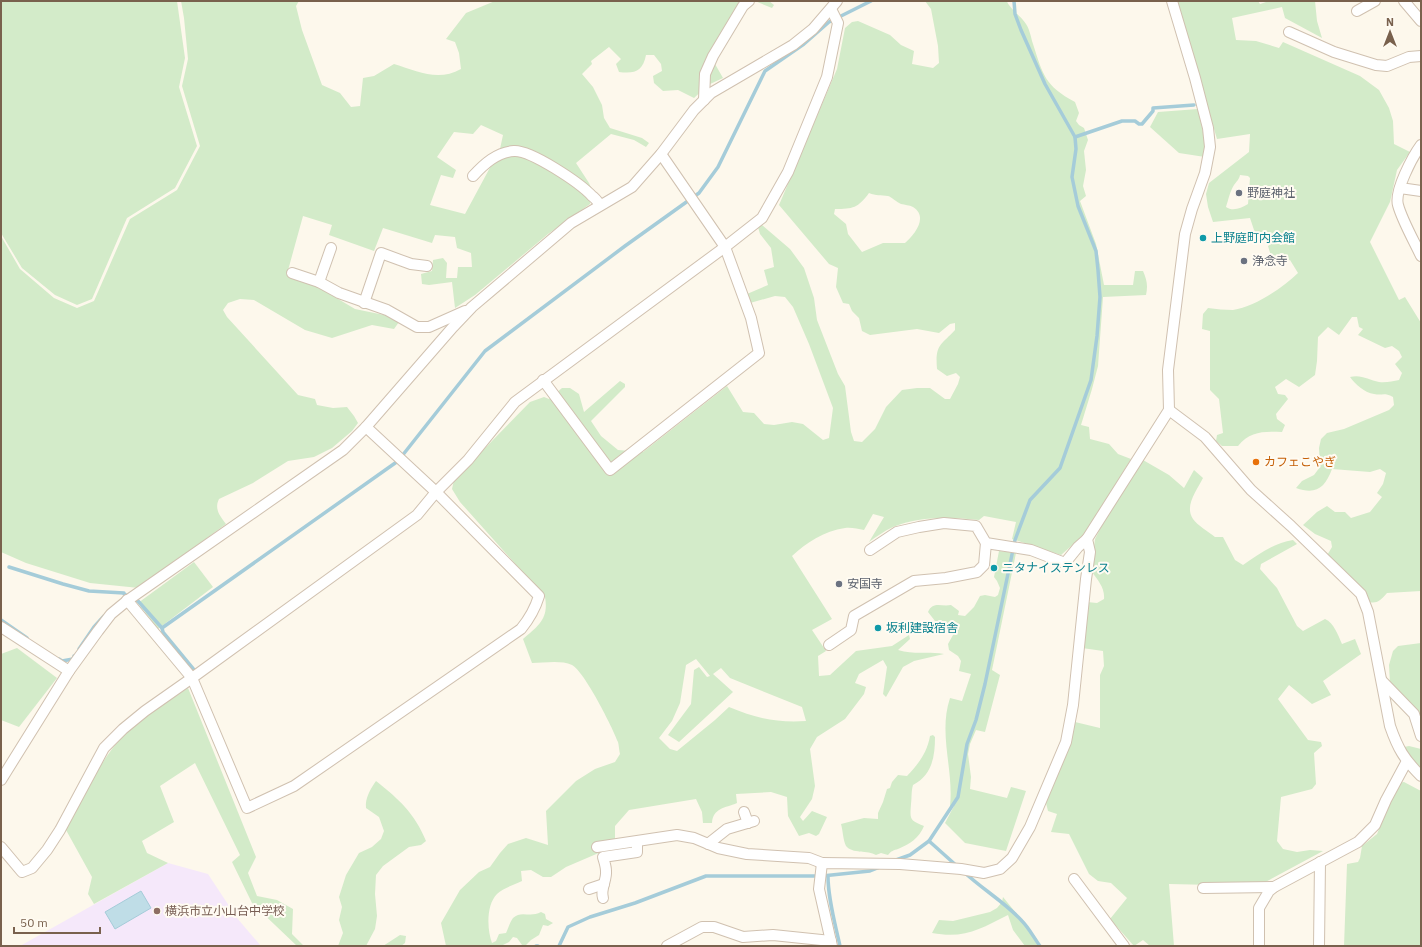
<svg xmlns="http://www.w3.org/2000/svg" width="1422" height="947" font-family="'IBM Plex Sans','Noto Sans JP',sans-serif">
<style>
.education{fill:#f5e8fa}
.green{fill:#d3ebc9;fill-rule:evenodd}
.water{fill:#bfdde7;stroke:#a5ccd9}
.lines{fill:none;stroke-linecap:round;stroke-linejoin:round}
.stream{stroke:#a5ccd9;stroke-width:3.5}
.minor-casing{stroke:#d0c1b0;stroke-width:12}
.minor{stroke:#fff;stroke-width:10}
.worship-dot{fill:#6b7280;stroke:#fffbf2;stroke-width:1.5}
.culture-dot{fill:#0f9aa8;stroke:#fffbf2;stroke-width:1.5}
.food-dot{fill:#e8710a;stroke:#fffbf2;stroke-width:1.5}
.education-dot{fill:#8d6e63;stroke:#fffbf2;stroke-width:1.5}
.labels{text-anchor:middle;stroke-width:4;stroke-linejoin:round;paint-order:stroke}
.worship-label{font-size:12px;fill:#5b616d;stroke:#fffbf2;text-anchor:start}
.culture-label{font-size:12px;fill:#0d838f;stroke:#fffbf2;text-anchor:start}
.food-label{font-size:12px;fill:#c56008;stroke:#fffbf2;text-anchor:start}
.education-label{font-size:12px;fill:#785e54;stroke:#fffbf2;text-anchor:start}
</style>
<rect width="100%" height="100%" fill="#fdf8ec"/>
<path class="education" d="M168,863L208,874L237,918L261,946H20Z"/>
<g class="green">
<path d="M1,1H177L185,58L179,87L197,146L175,188L127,218L92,299L77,305L55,295L22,268L1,233Z"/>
<path d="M181,1H299L296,6L302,30L322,85L340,93L351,107L360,106L363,78L374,76L394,64C417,71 438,82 461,69L459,53L455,42L446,39L466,13L495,1H769L774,5L772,8L755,1L749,4L741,10L715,64L723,78L708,85L694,98L678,90L663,91L654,83L653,76L662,71L661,64L654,55H646C643,71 635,74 619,72L616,64L621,59L609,47L591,61L592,64L582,74L593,87L602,105L604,118L610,128L642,138L649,143L646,147L634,140L611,134L576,163L589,183L593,192L590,204L548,234L475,295L455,308L452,282L429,285L422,284L421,274L432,271L433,260L443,258L447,263L446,278H457L458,267H472L471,253L457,248L455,237L435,235L432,243L383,228L374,251L329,235L332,225L303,216L287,274L323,290L355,309L389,316L399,322L394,329L372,325L332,338L305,330L254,300L240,299L228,303L223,310L227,317L298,395L315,399L317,405L333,408L347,407L354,416L358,423L352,431L332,448L314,457L288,461L253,483L219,499C214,509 220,516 226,524L139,588L90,583L26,563L1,552V236L20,269L54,298L77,308L94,301L130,219L177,190L200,146L182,86L188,59L184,18ZM481,125L503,135L500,149L465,214L430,205L441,175L453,178L456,170L437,157L454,132L473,134Z"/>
<path d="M925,1H1007C1008,7 1022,17 1026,24C1030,30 1031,38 1033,44C1043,75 1045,86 1075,102L1079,113L1076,121L1079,125L1084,128L1088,140L1084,151L1086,170L1083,186L1086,196L1080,201L1096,244L1104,285H1133L1135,271H1143C1147,280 1148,286 1146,295L1103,297L1098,366L1092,389L1081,425L1089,427L1090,439L1109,444L1118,454L1131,459L1085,534L1061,555L1012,539L1016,522L984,516L979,520C950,517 919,516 893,527C884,531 876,537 869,542L884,517L873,514L864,530C858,529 851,527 845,528C824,531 806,543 792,556L832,619L812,630L826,651L818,656L819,676L830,675L856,651L892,646L909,635L910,639L898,650C914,655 927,651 944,654L914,661L903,667L886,697L883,694L887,667L883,660L859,674L855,683L866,687L864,694L845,719L817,737L810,749L815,786L812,799L800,817L803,821L812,811L827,817L819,834L816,836L809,833L799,836L788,816L787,797L771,792L736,794L737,803C725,808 713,808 712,823H703L702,812L696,799L629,810L615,826V846L566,867L551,877H543L531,870L521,871L522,881C514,885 503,888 497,894C486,905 487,930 492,943L496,941L499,934L506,933C508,929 510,922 513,918C521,910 530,918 541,912L545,914L546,919L553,923L548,926L543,925L539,935L531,940L526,945H522L517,938L513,937L509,942L503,945L446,946L441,923L460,890L479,872L490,867L500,853L508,844L526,838L548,845L546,811L576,781L595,769L615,762L620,754C619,750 619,746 618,742C613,728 584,671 572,665C561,660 544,663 532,663L523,639C538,626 549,619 545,597L460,502L452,489L454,480L530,402L544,397L549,399L562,388H570L579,394L584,412L620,381L625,384V387L591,421L601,436L618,450L643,452L727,386L743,412L754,413L764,424L774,425L792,422L803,424L823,440L829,438L833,408L809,344L793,307L785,297L775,296L750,303L747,294L768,285L764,270L774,267L771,248L760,234L758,227L762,225L790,249L804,268L814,298L817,320L838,374L845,386L851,432L854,441L862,442L875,429L886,407L902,390L917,388H930L945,399H950L958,384L960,377L956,373L947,376L937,369C935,345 940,346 955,330V323L950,324L939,333L917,329L870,335L862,331L859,318L852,311L849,304L843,303L836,287L838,268L829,264L779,205L837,69L845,28L852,22L858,21L890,35L901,45L914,51L912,64L933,68L939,63L938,46L931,9ZM869,193C876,196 881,195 888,196C892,197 896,202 901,204C905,205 909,205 913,207C929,217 914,235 905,243H883L862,252L848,234L846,224L834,214L835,209C853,209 858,208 869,193ZM696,659L710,676L707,677L699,667L694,670L691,704L668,735L679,742L733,692L713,674L721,668L730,678L802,707L806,721C777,723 755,718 729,707L715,720L677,751L670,749L659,738L672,721L680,703L686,665Z"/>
<path d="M1176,1H1258L1260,4L1269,1H1315L1317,21L1322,38L1285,18L1282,7L1232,18L1236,40L1256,41L1279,48L1283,42L1360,76L1379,90L1389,108L1393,121L1394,144L1410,152L1397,170L1390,202L1370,242L1399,300L1405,297L1421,323V591L1387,593C1378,603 1377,604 1363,601L1326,557L1332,547L1331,541L1315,534L1303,525L1317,512L1327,506L1335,512H1345L1351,518L1370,512L1382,497L1377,493L1383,484L1386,473L1380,469L1370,472L1332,469C1325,488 1316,495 1296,488L1302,481L1314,475L1320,467L1319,448L1321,439L1327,433L1344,429L1389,410L1394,405L1393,397C1383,392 1383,396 1374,394C1365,393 1355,384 1350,377C1361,374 1369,380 1379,382C1386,383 1393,381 1399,380L1402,373L1395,364L1402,357L1399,351L1392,346L1385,348L1358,335L1363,329L1359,327L1357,317H1352L1339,335L1328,327L1318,337L1317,361L1315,375L1299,387L1286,379L1275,387L1278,394L1285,395L1288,399L1276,414L1277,419L1285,425L1282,432C1264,431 1250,431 1238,446H1222L1216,441L1217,435L1223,433L1219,399L1210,390V331L1202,329L1203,314L1208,308C1216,309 1225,310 1233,310C1255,307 1282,288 1298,273L1290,260L1276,265V259H1272L1268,246L1271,244L1270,234L1256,236L1250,218L1213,222L1208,207L1206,194L1209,183L1249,152L1250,134L1217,139ZM1240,175L1248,176L1250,178L1248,204C1241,208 1233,212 1226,207C1228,201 1230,191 1234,185C1236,182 1239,180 1240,175Z"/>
<path d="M1198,109L1206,146L1205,157L1179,153L1150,127L1158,112Z"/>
<path d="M1143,460L1169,475L1184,488L1194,470L1203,478C1197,490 1184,506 1193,519C1197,525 1209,532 1215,537H1223L1235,560L1243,565C1259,554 1274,543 1293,540L1297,544L1261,564L1260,569L1277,588L1297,626L1303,631L1325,619C1334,623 1338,635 1342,644L1355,639L1361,654L1323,681L1331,695L1312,704L1289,685L1278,699L1308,740L1321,742L1322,746L1314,753L1316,784L1312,789L1281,797L1277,841L1283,849L1297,852L1310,850L1323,851L1258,886L1169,884L1174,946H1150L1143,940L1134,946L1110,919L1127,898L1111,883L1098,881L1089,874L1069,834L1051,832L1057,814L1048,811L1046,803L1070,743L1075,722L1100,728V675L1104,666L1103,651L1082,648L1087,602L1097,603L1104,599C1105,588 1098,580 1091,571L1095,539L1104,521Z"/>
<path d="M999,551L1016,553L992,670L1000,675L985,732L976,730L970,744L968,754L971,777L970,789L1007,798L1011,787L1026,791L1006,851L965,843L945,823L954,806H950C954,770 938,734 950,698L962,701L971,674L959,671L961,661L958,656L949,650L948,644L958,626L946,625L944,622L935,621L928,612C933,601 941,607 951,605L959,611L958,615L965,616L974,607L980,596L985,595L995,597L998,595L1000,588L997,581L994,577Z"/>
<path d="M194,562L213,587L158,629L138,603Z"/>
<path d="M1421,643V727L1390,683L1389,665L1393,651L1398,646Z"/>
<path d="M17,648L57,678L19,727L1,720V654Z"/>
<path d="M188,688L256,857L248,873L257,896L277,900L293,909L292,934L304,946H297L252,903L232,862L240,855L195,763L160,786L174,822L142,841L147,853L168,863L94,904L88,894L92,877L66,830C84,797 99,760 126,733C144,715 167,702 188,688Z"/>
<path d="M933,735L935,737C935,757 932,775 913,785C911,792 912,797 911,804C910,819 909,820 924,826C919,838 910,844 898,849C894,850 891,851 888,855L881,853L876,855C868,850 852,854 846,846C843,840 843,831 841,824L864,818L878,819V813L883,802L887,789L890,788L892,782L898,775L907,776C919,763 927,753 930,736Z"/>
<path d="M1409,746L1421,749V769L1411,759L1404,747Z"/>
<path d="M376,781C400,800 415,814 426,841L421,845L409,847L383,866L376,875L375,894L377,916L375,929L366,946H338L343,933L339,920L342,907L339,897L346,875L359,853L372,847L381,839L384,831L379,817L366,808C365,798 370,790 376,781Z"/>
<path d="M1404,782L1421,791V946H1344L1347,864L1358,862L1360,858L1362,846L1377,834L1398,783Z"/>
<path d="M1003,897L1037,939L1039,946H1025L1013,930L1008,915C980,929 965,939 932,933L939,920L953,921L990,912L997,908L1002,902Z"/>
<path d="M400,935L406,936L405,943L401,946H383Z"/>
</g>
<path class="water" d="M141,891L151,908L115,929L105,912Z"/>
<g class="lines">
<g class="stream">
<path d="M1075,137L1122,121H1135L1139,124H1142L1153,111V108L1194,105"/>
<path d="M9,567L63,584L89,591L124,593V594L128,596"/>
<path d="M132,598L138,601L162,628L163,632L196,672"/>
<path d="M1,620L27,638"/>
<path d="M162,628L398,461L485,351L625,246L699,193L718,167L765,71L804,44L829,22L871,1"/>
<path d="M79,649L94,627L104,616"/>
<path d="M59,659L62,661L73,659L74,656"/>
<path d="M929,841L958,867"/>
<path d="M896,860L910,855L929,841L958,797L967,744L976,720L985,684L1015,540L1030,500L1060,468L1091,380L1097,336L1100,297L1098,270L1096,251L1078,206L1072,177L1076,149L1075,137L1045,84L1021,30L1015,14L1014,1"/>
<path d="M964,872C982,889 1006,903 1022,921C1029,928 1034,938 1040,946"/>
<path d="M828,876C828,899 835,923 840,946"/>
<path d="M536,946H538"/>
<path d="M559,946L568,927L590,917L635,903L706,876H822L870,871L880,867"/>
</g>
<defs>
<g id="minor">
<path d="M1404,1L1421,21"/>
<path d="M1357,11L1375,1"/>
<path d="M1289,32L1334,52L1376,65L1387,66L1409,57L1421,56"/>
<path d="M704,100L705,74L713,56L743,6L749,1"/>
<path d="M1421,145C1413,156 1394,191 1398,205C1402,220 1414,241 1421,256"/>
<path d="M473,176C484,164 497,152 514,151C531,150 580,183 592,196C595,198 598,202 600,205"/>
<path d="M1400,188L1421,191"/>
<path d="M292,273L319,282L339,293L387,310L417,327H429L465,311"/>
<path d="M319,282L331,248"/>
<path d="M364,303L381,253L411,264L427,266"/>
<path d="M543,380L610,470L759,353L751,318L725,247L661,154"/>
<path d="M1169,410L1205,437L1251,490L1291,526L1361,594L1368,612L1390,726C1398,749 1404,759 1421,776"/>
<path d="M870,550L897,532L919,527L944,523L976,526L986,543L1031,550L1065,563L1078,547L1087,539"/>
<path d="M127,600L192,678L247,808L294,786L521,629C530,618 535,609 539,596L436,492L366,427"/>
<path d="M1,627L69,671"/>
<path d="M829,645L851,630L854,616L914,581L946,578L977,572L984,565L986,543"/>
<path d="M1382,681L1414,714L1421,736"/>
<path d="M1,780L69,671L98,631L111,614L128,600L343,450L366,427L453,327L472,307L571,223L632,187L661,154L694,110L711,93L793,45L813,29L837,1"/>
<path d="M744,812L748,823"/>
<path d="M708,844L727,829L754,821"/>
<path d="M1,847L22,872L32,868L47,850L60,830L104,748L123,729L145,711L192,678L417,515L436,492L468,460L515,402L725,247L762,218L788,172L827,77L838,23L831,9"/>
<path d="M597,847L677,835L694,838L718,848L747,854L809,858L822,863"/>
<path d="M1074,879L1124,946"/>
<path d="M1203,888L1274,887"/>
<path d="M589,889L604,884"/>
<path d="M603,898C600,889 607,880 606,871C606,866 604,861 603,857L637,852V842"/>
<path d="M667,946L702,927H714L743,937L773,935L831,941"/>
<path d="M832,946L819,889L822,863L900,864L961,869L984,873L1000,869L1012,858L1030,827L1066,742L1073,705L1086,579L1090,552L1087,539L1169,410L1168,370L1185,234L1192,209L1205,173L1210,147L1208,128L1195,78L1172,1"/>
<path d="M1259,946V908L1269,891L1274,887L1358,842L1375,825L1386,800L1407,761"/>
<path d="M1319,946L1320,862"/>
</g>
</defs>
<use href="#minor" class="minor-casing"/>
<use href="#minor" class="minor"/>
</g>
<g class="worship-dot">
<circle cx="1239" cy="193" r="4"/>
<circle cx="1244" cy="261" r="4"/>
<circle cx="839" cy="584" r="4"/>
</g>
<g class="culture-dot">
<circle cx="1203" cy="238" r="4"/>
<circle cx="994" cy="568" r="4"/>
<circle cx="878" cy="628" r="4"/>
</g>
<circle class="food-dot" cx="1256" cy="462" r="4"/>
<circle class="education-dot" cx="157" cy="911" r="4"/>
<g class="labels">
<g class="worship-label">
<text x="1247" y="197">野庭神社</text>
<text x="1252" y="265">浄念寺</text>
<text x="847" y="588">安国寺</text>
</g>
<g class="culture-label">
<text x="1211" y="242">上野庭町内会館</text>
<text x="1002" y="572">ニタナイステンレス</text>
<text x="886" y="632">坂利建設宿舎</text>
</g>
<g class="food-label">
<text x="1264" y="466">カフェこやぎ</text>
</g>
<g class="education-label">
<text x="165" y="915">横浜市立小山台中学校</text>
</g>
</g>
<rect width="1422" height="947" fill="none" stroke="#79614d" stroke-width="4"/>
<g transform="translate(1390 32)" stroke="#fffbf2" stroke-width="3" paint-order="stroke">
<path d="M0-3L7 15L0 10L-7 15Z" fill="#79614d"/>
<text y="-6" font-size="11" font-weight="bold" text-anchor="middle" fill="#79614d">N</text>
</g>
<path d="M14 927v6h86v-6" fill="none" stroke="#79614d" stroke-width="2"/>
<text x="20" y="927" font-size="12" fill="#79614d" stroke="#fffbf2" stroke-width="3" paint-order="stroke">50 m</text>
</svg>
